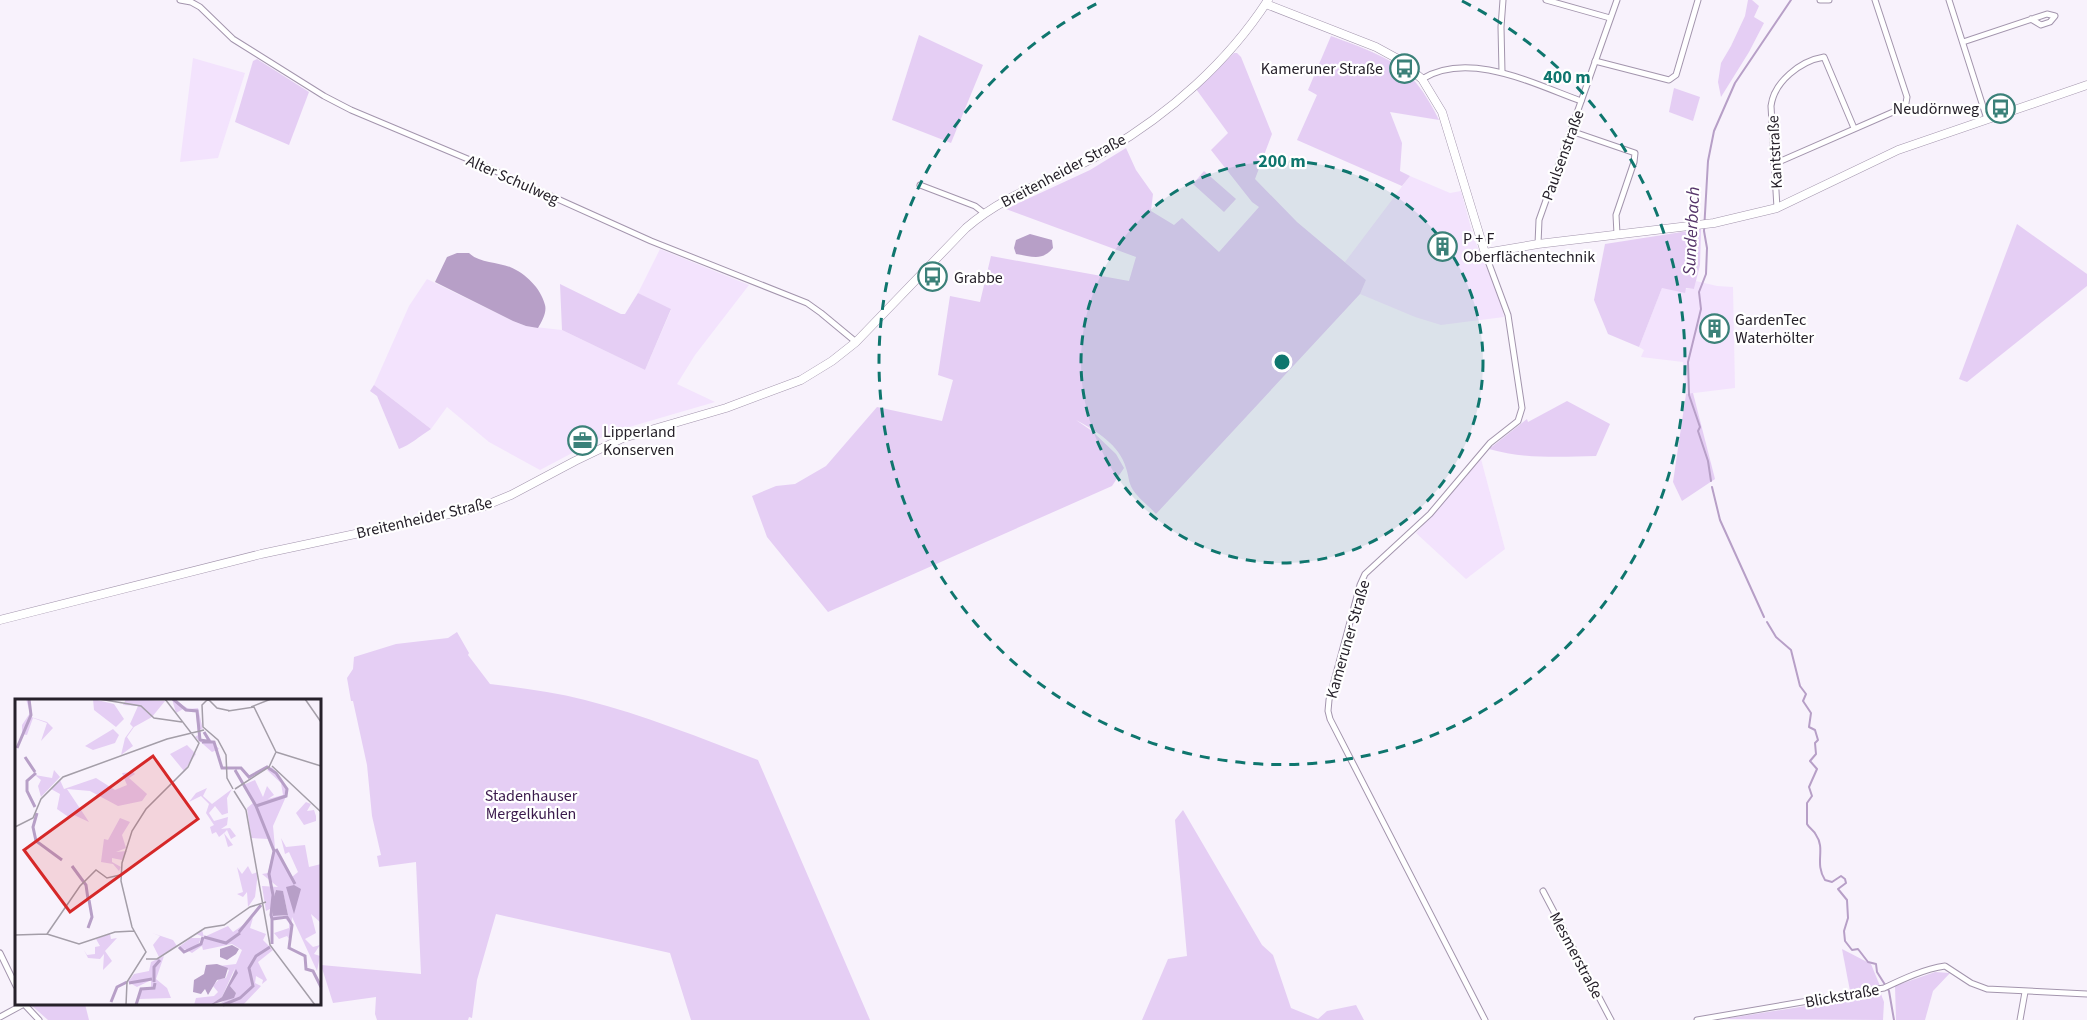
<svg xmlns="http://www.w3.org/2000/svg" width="2087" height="1020" font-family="'Source Sans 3',sans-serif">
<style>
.built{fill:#f3e3fd}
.green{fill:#e5cef4}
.water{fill:#b79fc7}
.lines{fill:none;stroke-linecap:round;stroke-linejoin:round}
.stream{stroke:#b79fc7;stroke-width:2}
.street-casing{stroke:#a395ad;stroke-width:7}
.secondary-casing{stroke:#a395ad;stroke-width:9}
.street{stroke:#fff;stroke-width:5}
.secondary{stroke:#fff;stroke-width:8}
.ring{fill:none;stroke:#0f766e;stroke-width:3;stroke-dasharray:10 8}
.labels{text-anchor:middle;stroke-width:4.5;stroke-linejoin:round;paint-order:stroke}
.poi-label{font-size:16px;fill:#26212a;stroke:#fff;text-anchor:start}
.street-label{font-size:16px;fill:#26212a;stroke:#fff}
.park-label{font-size:16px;fill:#3b1a4c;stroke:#fff}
.water-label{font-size:18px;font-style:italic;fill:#553469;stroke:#fff}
.inset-river{fill:none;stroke:#b79fc7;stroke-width:3}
.inset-road{fill:none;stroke:#a49ea8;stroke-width:1.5}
.view{fill:#d62828;fill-opacity:0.15;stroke:#d62828;stroke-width:3}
.inset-edge{fill:none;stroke:#26212a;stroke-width:3}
.centre{fill:#0f766e;stroke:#fff;stroke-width:3}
.ring-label{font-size:18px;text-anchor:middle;font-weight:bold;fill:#0f766e;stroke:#fff;stroke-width:4.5;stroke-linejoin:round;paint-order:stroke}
</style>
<rect width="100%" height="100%" fill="#f8f2fc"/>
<g class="built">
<path d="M193,58L245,73L218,158L180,162Z"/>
<path d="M1410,176L1450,193L1461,191L1474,239L1499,296L1504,317L1441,325L1415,317L1360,294L1366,280L1345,262Z"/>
<path d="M660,249L749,285L695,355L677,384L715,402L612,432L540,470L489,442L447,407L431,429L374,385L409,306L427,279L513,321L526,326L562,330L645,370L671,310L638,293Z"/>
<path d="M1696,281L1717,286L1733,287L1735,388L1686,394L1683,362L1641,357L1644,350L1639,347L1662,288L1694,289Z"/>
<path d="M1481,459L1505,549L1466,579L1416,533Z"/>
</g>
<g class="green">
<path d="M1748,0H1752L1759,6L1754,17L1764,23L1749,52L1721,97L1718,82L1721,63L1731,46L1745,16Z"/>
<path d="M919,35L983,65L951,143L892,120Z"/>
<path d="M1331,36C1360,47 1397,58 1417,84C1426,95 1433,108 1439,120L1390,112L1402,143L1400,171L1410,176L1402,186L1297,140L1317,95L1308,90Z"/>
<path d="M1234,53H1237L1241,57L1272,134L1255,179L1297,222L1366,280L1360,294L1156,514C1149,506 1139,499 1133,490C1128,482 1129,476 1126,468C1120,445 1095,430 1076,420L1092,431L1116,454L1124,468L1112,486L828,612L767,537L752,496L776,486L795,484L826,466L877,407L942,421L953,380L938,375L950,296L980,302L991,256L1129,281L1136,257L1006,209L1090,170L1126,148L1136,170L1153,194L1151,211L1174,225L1182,218L1219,252L1259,207L1252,202L1211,150L1228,133L1196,89Z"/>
<path d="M257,59L309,92L289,145L235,122L253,61Z"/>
<path d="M1674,88L1700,97L1693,121L1669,112Z"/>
<path d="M1204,171L1236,199L1224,212L1193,184Z"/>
<path d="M2017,224L2087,274V286L1967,382L1959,379Z"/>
<path d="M1701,229L1700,265L1694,289L1686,288L1685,293L1662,288L1639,347L1608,334L1594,300L1605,244Z"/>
<path d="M560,284L621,314H625L638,293L671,309L645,370L562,330Z"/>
<path d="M374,385L431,429C420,436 410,445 399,449L377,396L370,391Z"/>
<path d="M1693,393L1715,479L1682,501L1673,482L1686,394Z"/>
<path d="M1567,401L1610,424L1596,456C1561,457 1523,459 1489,449L1527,419L1528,422Z"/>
<path d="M457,632L469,653L468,655L490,684C522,688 554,692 585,700C644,715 701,738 758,760L870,1020H691L670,953L496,914L477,980L472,1018L469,1017L468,1020H377L375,1014L376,997L333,1003L321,965L421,974L416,862L379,867L377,856L381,855L372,816L367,765L353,701H351L347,678L353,669L354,657L396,644L448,638Z"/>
<path d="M1183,810L1262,945L1273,955L1291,1008L1318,1019L1327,1011L1356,1005L1364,1020H1142L1168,959L1187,956L1175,820Z"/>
<path d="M1842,949L1871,964L1880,986L1850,991Z"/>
<path d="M1935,972L1950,973L1933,991L1925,1020H1896L1895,986Z"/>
<path d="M1881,994L1884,1002L1883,1020L1724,1019Z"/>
<path d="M30,1004H85L89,1020H48Z"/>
</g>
<g class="water">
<path d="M1030,234L1052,240L1053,248C1041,262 1032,256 1016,254L1014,248L1016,240Z"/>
<path d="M457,253H469C479,263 497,262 510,267C525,273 541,288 545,305C547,312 542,321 538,328L526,326L513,321L435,282L447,257Z"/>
</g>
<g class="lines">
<g class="stream">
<path d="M1711,481L1708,461L1698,431L1700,427L1689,395L1688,362L1701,309L1699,292L1706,274L1707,248L1704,231L1708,161L1714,131L1735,83L1791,0"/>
<path d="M1712,487L1720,520L1764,617"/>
<path d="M1767,622L1776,637L1791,650L1800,686L1806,694L1803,701L1811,713L1809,727L1815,730L1818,740L1815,743L1816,754L1810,761L1817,769L1809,787L1812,796L1807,803V824C1809,828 1814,830 1816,835C1826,849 1814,863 1825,880L1832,882L1841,876L1845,879L1846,883L1838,889L1847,900L1848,918L1844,931L1845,941L1852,950L1858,949L1868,962L1876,964L1877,972L1889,991L1894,1020"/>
</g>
<defs>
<g id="street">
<path d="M180,0L191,2L200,7L233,39L324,96L351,110L482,165L651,241L807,303L821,313L856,342"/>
<path d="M1546,0L1610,18"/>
<path d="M1820,0H1829"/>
<path d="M1949,0L1987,119"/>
<path d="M1963,42L2047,14L2055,16L2050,22L2041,25L2031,19"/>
<path d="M1595,61L1669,80L1676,75L1698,0"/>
<path d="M1502,72L1501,27L1503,0"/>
<path d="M1422,79C1469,50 1534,84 1581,101"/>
<path d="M1571,131L1635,153L1634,162L1616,215L1617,234"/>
<path d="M1774,164L1900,109L1906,103L1907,97L1875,0"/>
<path d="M920,185L975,206L984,213"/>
<path d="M1777,208L1771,106C1774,82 1800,61 1824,57L1854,128"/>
<path d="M1538,244L1539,220L1617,0"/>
<path d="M1485,253L1508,315L1522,408L1518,421L1490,443L1430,514L1365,574L1360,585L1329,700L1328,711L1330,719L1485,1020"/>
<path d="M1543,891L1611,1020"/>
<path d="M0,953L16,986"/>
<path d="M24,1004L39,1020"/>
<path d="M0,1017L24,1004"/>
<path d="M1697,1020L1884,988C1903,979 1924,969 1945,966L1971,983L1987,989L2087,994"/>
<path d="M2020,1020L2025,992"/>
</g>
<g id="secondary">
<path d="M1266,4L1376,47L1398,59L1422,79L1442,112L1485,253L1538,244L1714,223L1777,208L1898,150L2087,85"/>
<path d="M0,620L261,554L482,507L511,495L575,461L623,438L726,408L801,380L832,361L856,342L966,228C1007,192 1060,178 1106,151C1169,114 1228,62 1268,0"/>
</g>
</defs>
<use href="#street" class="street-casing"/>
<use href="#secondary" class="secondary-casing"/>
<use href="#street" class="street"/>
<use href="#secondary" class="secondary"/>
</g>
<circle cx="1282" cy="362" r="201" fill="#0f766e" fill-opacity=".12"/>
<g class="ring">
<circle cx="1282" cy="362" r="201"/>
<path d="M1462 1A403 403 0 1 1 1102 1"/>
</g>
<defs>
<symbol id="bus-ring" viewBox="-11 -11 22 22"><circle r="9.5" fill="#fff" stroke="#3b8179" stroke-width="1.5"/><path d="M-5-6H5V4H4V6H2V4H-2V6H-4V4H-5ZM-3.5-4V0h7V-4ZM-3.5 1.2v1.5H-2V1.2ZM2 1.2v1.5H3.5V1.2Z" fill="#3b8179"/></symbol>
<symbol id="building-ring" viewBox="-11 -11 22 22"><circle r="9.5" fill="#fff" stroke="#3b8179" stroke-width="1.5"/><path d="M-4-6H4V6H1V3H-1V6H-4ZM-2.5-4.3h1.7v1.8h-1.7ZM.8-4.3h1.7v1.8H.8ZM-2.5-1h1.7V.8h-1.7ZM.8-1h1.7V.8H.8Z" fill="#3b8179"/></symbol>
<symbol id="office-ring" viewBox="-11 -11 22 22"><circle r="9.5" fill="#fff" stroke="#3b8179" stroke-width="1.5"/><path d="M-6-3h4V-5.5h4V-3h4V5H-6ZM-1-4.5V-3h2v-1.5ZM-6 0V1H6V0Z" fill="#3b8179"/></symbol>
</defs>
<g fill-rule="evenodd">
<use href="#bus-ring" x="1388" y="52" width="33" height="33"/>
<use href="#bus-ring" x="1984" y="92" width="33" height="33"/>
<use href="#building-ring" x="1426" y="230" width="33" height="33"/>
<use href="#bus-ring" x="916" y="260" width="33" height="33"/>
<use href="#building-ring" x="1698" y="312" width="33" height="33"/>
<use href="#office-ring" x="566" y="424" width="33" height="33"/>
</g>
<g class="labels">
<g class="poi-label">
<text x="1383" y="74" text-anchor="end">Kameruner Straße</text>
<text x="1979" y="114" text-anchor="end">Neudörnweg</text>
<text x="1463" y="244">P + F<tspan x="1463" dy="18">Oberflächentechnik</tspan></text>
<text x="954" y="283">Grabbe</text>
<text x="1735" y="325">GardenTec<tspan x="1735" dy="18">Waterhölter</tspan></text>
<text x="603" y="437">Lipperland<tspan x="603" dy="18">Konserven</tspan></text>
</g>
<g class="street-label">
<text transform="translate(1774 152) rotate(-93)" y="6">Kantstraße</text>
<text transform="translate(1562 155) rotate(-70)" y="6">Paulsenstraße</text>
<text transform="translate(1063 170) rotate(-28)" y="6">Breitenheider Straße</text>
<text transform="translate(513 179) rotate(24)" y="6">Alter Schulweg</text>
<text transform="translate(424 517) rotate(-13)" y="6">Breitenheider Straße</text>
<text transform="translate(1347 639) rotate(-74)" y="6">Kameruner Straße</text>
<text transform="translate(1577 955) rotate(62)" y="6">Mesmerstraße</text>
<text transform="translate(1842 995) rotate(-10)" y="6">Blickstraße</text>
</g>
<g class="park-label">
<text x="531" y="801">Stadenhauser<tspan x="531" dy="18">Mergelkuhlen</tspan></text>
</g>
<g class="water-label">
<text transform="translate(1691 231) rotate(-87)" y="6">Sunderbach</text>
</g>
</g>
<g transform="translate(15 699)">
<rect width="306" height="306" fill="#f8f2fc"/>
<path d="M11,0H15L16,18L32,23L38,29L26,42L32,24L18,19L12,36L7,35V26L15,14ZM78,0L99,5L109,20L101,28L79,11ZM111,0L150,2L137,18L119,28L112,38L118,47L106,56L110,39L118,28L115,25L123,7L108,6ZM157,0L174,10L183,9L188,31L183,29L184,38L188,43L193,42L189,33L204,50L197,53L180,38L183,36L181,13L168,10L161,14ZM98,30L104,36L100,44L78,51L70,47ZM172,46L181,55L169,72L155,55ZM257,68L273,93L258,127L260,149L277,178L283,173L274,153L270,155L266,139L271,148L290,146L294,168L306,165V224L296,215L301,234L290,240L298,248L305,246L299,255L305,257L302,272L277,218L275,241L272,237L264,240L259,234L274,229V224L268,217L257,221L255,210L251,212L247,187L263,188L247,175L253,174L258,151L254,140L236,139L232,109L238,104L228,86L240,81L248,98L252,87L259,96L253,100L268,96L266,84L252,71ZM261,191L268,193L273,216L258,217L256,207ZM39,71L45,78L26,98L23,87L26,81L20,76L37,79ZM118,73L120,75L114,79L132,95L127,102L103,107L75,92L52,90L74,123L59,116L55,119L42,110L45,95L36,90L45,81L49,90L81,79L100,91L112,86L107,74ZM192,89L188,97L197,105L217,90L212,99L213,114L207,116L200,107L194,114L199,122L213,118L212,126L206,130L215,129L221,137L216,140L212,131L209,134L218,146L213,148L209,134L204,138L201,133L197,135L195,128L199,126L191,114L194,105L186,97L174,103L181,94ZM291,103L296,105L292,112L299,111L301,117V122L289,126L281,114ZM105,119L115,123L107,136L111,149L101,153L112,152L107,161L97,159V163L106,168L104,172L98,165L86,163L89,140L93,141ZM233,167L237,175L243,173L240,198L233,208L232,193L228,198L222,195L228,193L222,168L227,175ZM238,219L235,229L251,235L248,241L258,251L243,263L252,281L247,285L248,281L241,277L240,284L246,287L228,306H203L221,294L215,287L220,269L207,298L195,306H179L181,299L199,297L203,293L198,287L204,280L211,279L214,271L204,267L221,265L227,251L217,245L188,251L187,247L177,254L170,250L168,253L165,247L176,239H186L183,246L187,245L189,238L181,235L187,231L189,238L213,227L218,233ZM137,234L158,241L162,247L144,258L138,246L145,237ZM95,235L96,240L102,239L90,252L97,262L88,271L89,255L85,260L73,259L69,251L72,256L80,255V248L85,247L81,240ZM149,257L141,280L152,289L156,299L124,300L126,290L136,289V281L122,288L113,283L119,275L134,272L136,263Z" fill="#e5cef4" fill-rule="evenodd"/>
<path d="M279,186L286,190L279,215L271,188ZM261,191L268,192L273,216L258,217L256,207ZM217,246L224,250L221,255L212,261L205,258V250ZM202,265L213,269L210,279L202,281L193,296L190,290L186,295L178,293L179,281L189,275L191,266ZM221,270L223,274L215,287L221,294L219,299L195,306L207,298Z" fill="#b79fc7"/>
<path class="inset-river" d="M158,0L171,11L182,12L185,41L199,43L207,69H226L234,78L252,68L261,74L272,90L271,97L241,107L259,152L254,175L258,196L256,216L257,220L272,218L277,226L274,249L290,257L291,270L298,272L306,288M187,43H195L189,33M2,49L16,16L14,0M10,58L20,73M220,71L241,107M20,108L12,92V82L21,74M22,114L18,128L21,142L47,161M261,150L280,185M57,167L71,186L73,200M73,229L77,218L74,201M224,233L246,206M189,238L211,244L225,234M257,245V220M164,248L169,253L186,245L188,238M139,283V268L145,261M114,284L137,280M96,303L102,288L112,283M121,306L126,290L139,289L140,284M208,306L225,299L238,287L234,269L241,257L255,248"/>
<path class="inset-road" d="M84,0L126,7L139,19L167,23M193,0L187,6L188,28L203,41L211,56L212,79L218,90M193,0L202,9L216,12M290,0L306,23M236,8L256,0M213,12L239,8L261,53M261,53L306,67M257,67L306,113M220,90L254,68L261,53M219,92L231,111L255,246L300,306M0,128L18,119L26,100L48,78L152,40L189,31M32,235L65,187L81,171L92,179L105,176M0,236L32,235L64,245L100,233L119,232M131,260H142L190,229L209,226L235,208L251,203M111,306L112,283L131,253L117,228L106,182L107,164L117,132L131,110L173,68L184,44L150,0"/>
<path class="view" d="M138,57L183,120L55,213L9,151Z"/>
<rect width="306" height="306" class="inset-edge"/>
</g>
<circle cx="1282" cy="362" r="9" class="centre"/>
<g class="ring-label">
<text x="1567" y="83">400 m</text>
<text x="1282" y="167">200 m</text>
</g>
</svg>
